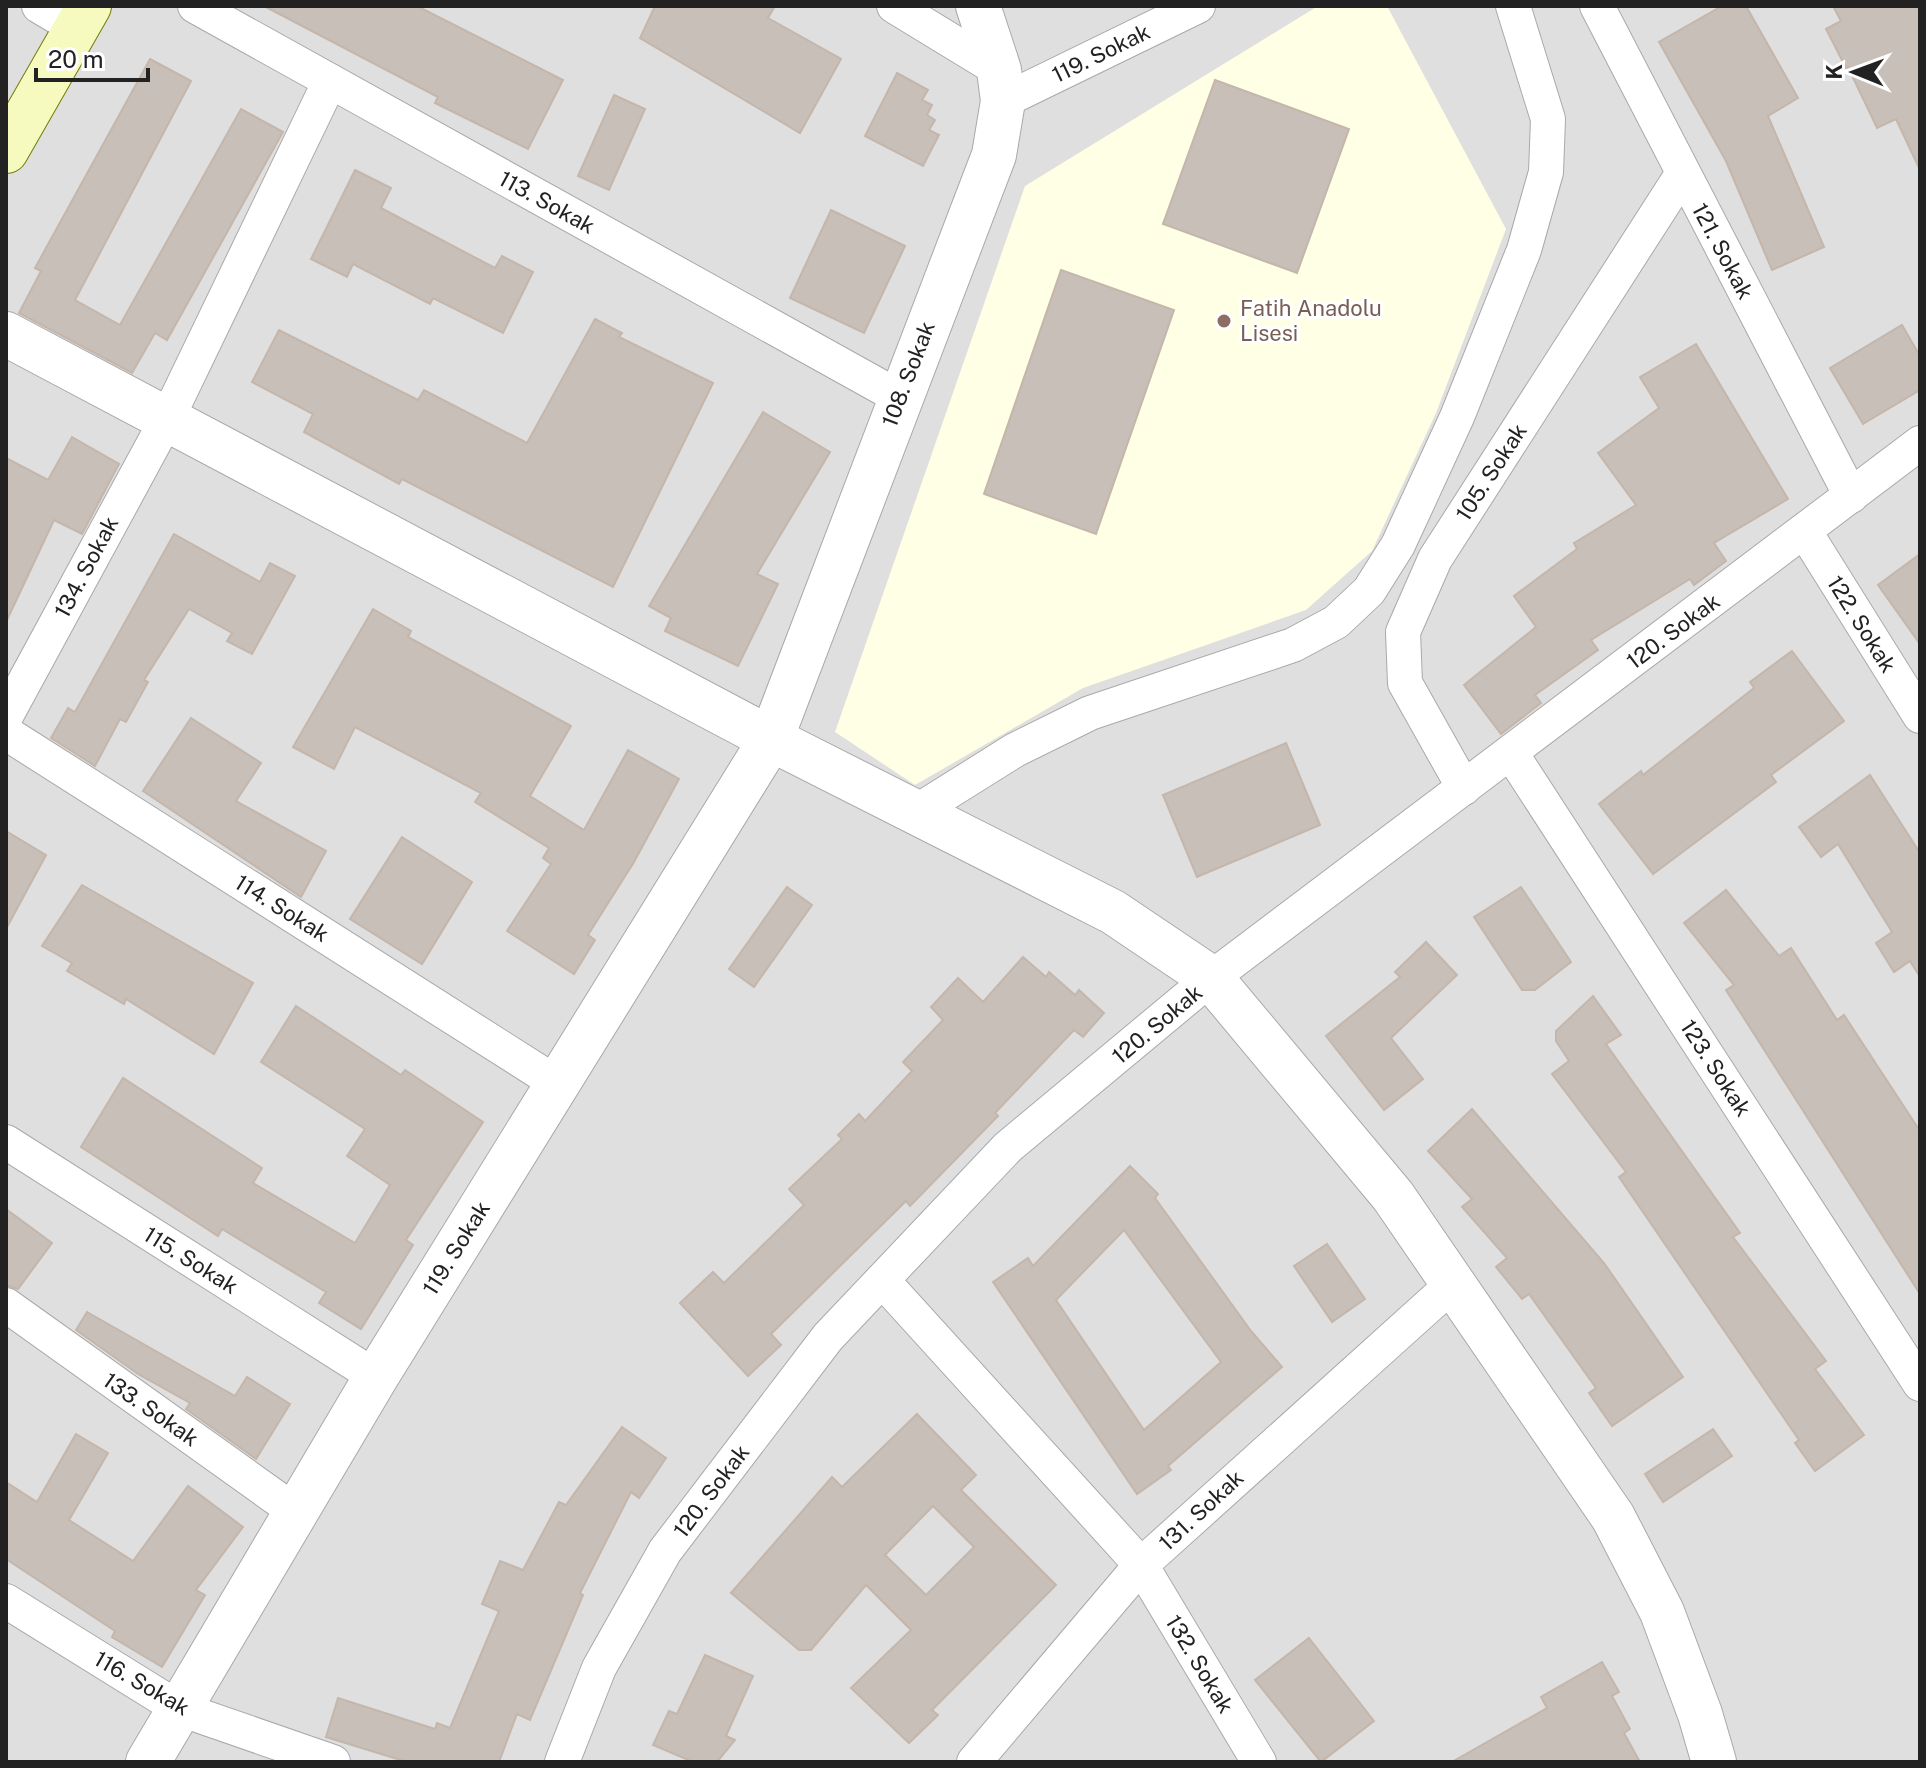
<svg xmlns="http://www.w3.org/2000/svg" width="1926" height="1768" font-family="'Public Sans',sans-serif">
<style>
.residential{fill:#e0dfdf}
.education{fill:#ffffe5}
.building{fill:#c7bfb8;stroke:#c4b6ab;stroke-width:2;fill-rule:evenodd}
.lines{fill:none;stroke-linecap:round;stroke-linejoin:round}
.minor-casing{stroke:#a9a9a9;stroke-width:36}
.tertiary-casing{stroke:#a9a9a9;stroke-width:46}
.secondary-casing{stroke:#707d05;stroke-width:46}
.minor{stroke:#fff;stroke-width:34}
.tertiary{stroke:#fff;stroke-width:44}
.secondary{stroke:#f7fabf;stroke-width:44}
.education-dot{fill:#8d6e63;stroke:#fff;stroke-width:3}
.labels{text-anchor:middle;stroke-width:6;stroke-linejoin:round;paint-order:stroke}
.street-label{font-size:22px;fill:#222;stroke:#fff}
.education-label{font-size:22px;fill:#785e54;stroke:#fff;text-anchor:start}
</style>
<rect width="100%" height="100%" fill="#f2efe9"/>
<rect class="residential" x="6" y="6" width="1914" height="1756"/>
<path class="education" d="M1318,6H1387L1506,229L1436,413L1372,551L1306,610L1083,688L915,785L835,732L1025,186Z"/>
<g class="building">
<path d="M264,6H417L563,80L528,149L435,103L438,97Z"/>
<path d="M655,6H775L768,18L841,59L800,133L640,38Z"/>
<path d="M1722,6H1746L1798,98L1768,116L1824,247L1772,270L1726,161L1659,42Z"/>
<path d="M1833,6H1920V170L1896,119L1877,128L1848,67L1846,68L1826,29L1841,21Z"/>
<path d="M150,59L191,81L75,300L120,325L241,109L283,132L167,340L155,333L132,373L19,313L41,271L35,268Z"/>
<path d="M897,73L928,90L922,100L932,105L927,115L935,120L929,130L939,135L923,166L865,136Z"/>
<path d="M1215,80L1349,129L1297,273L1163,224Z"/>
<path d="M614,95L645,109L609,190L578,176Z"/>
<path d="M355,170L391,188L381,208L495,268L502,256L533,272L503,333L433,298L430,304L353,264L347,277L311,259Z"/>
<path d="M831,210L905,246L864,333L790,298Z"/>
<path d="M1061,270L1174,310L1096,534L984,494Z"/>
<path d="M595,319L622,333L619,337L713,383L613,587L402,479L399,484L304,432L313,414L252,382L279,330L418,400L424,390L527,443Z"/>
<path d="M1902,325L1920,356V390L1863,424L1830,368Z"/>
<path d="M1696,344L1788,499L1714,543L1726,561L1694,585L1690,579L1591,640L1598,650L1535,695L1541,703L1501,734L1464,685L1536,627L1514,596L1577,549L1574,543L1636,505L1598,453L1659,408L1640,377Z"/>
<path d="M763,412L830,452L757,574L778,584L738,666L665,631L671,618L649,606Z"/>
<path d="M72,437L119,464L82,534L54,520L6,622V458L48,480Z"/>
<path d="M174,534L260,582L270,563L295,576L252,654L227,641L232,633L189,609L144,680L148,682L126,722L120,719L95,766L51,738L68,708L75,712Z"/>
<path d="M1920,554V644L1878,585Z"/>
<path d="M373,609L411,631L408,637L571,726L530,796L584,830L628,750L679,779L634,862L588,935L595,940L574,974L507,931L551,864L543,858L549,848L475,802L481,793L355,727L334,769L293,747Z"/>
<path d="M1792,651L1844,721L1771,775L1776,782L1653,874L1599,804L1641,771L1643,775L1754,688L1750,682Z"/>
<path d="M191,718L261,763L236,801L326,851L301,897L143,791Z"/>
<path d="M1286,743L1320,825L1197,877L1163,795Z"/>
<path d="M1870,775L1920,853V977L1910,961L1894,972L1876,943L1892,932L1838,844L1821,857L1799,827Z"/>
<path d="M6,831L46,855L6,929Z"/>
<path d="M402,837L472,882L422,964L350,919Z"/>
<path d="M82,885L253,983L214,1054L126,999L124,1004L67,971L72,963L42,946Z"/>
<path d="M787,887L812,905L754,987L729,969Z"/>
<path d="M1521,887L1571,962L1535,990H1522L1474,917Z"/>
<path d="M1726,890L1779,956L1791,948L1837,1020L1844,1015L1920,1131V1294L1726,990L1734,985L1684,923Z"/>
<path d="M1426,942L1457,975L1391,1038L1423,1079L1384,1110L1326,1036L1400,977L1395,972Z"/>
<path d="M1023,957L1046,977L1049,972L1075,995L1079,990L1104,1013L1083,1037L1074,1030L995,1113L998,1116L910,1206L906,1201L771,1334L781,1345L748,1376L680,1303L713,1272L724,1283L804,1205L789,1189L842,1139L838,1135L859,1114L865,1121L912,1071L903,1062L943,1020L931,1007L958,978L983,1002Z"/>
<path d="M1593,996L1621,1035L1606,1044L1740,1233L1733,1237L1826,1361L1815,1369L1864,1435L1815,1471L1795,1443L1799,1440L1619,1177L1626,1172L1552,1074L1569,1061L1556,1041V1031Z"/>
<path d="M296,1006L401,1075L405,1070L483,1122L406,1240L413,1245L361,1329L319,1303L326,1292L222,1229L218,1236L81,1147L123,1078L262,1168L253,1183L355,1243L390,1185L347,1156L365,1129L261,1062Z"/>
<path d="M1472,1109L1604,1263L1683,1377L1612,1426L1589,1393L1596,1388L1529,1294L1522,1299L1496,1267L1507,1258L1462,1207L1472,1199L1428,1151Z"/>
<path d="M1130,1166L1158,1194L1155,1198L1251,1331L1282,1367L1168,1466L1171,1470L1137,1494L993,1282L1028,1258L1033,1266ZM1124,1230L1221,1362L1144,1430L1056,1300Z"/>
<path d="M6,1209L52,1243L18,1289L6,1285Z"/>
<path d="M1327,1244L1365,1299L1332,1322L1294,1266Z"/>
<path d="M87,1312L235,1396L247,1377L290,1404L256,1459L186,1409L190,1403L138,1374L76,1330Z"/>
<path d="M917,1414L976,1475L961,1490L1056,1585L932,1710L938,1715L909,1743L851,1688L911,1630L866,1585L811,1650H799L731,1593L832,1477L842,1487ZM933,1506L974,1547L926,1595L885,1555Z"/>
<path d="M622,1427L666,1458L639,1498L631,1492L580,1593L583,1595L530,1720L517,1714L499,1762H407L326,1737L338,1698L435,1729L437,1723L450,1728L499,1611L482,1604L500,1561L523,1570L559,1502L566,1505Z"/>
<path d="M1713,1429L1732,1456L1663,1502L1645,1474Z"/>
<path d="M76,1434L108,1453L69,1520L133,1561L188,1486L243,1527L196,1590L205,1595L162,1667L112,1637L115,1631L6,1559V1482L37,1502Z"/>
<path d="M1309,1638L1374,1721L1321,1762L1255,1680Z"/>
<path d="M705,1655L753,1676L726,1736L735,1740L717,1762H693L653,1745L669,1711L677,1714Z"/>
<path d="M1602,1662L1619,1692L1612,1696L1630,1729L1624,1733L1640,1762H1452L1547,1708L1541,1697Z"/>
</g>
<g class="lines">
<defs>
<g id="minor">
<path d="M39,6L76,28"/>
<path d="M195,6L899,397"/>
<path d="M894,6L999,70"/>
<path d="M1597,6L1851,496"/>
<path d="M1003,101L1198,6"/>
<path d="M1805,532L1920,716"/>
<path d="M6,716L167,419L330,81"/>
<path d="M6,733L558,1084"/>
<path d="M1511,753L1920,1384"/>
<path d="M1464,788L1405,683L1403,632L1435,559L1683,173"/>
<path d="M916,812L1015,750L1090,713L1293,645L1336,622L1369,591L1398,545L1457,417L1524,250L1546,172L1548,119L1513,6"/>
<path d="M6,1142L376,1377"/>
<path d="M882,1280L1141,1565L1259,1762"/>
<path d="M6,1305L296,1512"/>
<path d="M6,1601L180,1709L333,1762"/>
<path d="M562,1762L599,1668L665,1551L828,1337L1008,1147L1211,978L1920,443"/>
<path d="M974,1762L1141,1565L1454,1283"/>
</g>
<g id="tertiary">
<path d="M6,334L771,739L1113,912L1211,978L1393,1196L1613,1517L1662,1612L1700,1714L1714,1762"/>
<path d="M148,1762L376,1377L771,739L994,155L1003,101L999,70L978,6"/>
</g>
<path id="secondary" d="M6,151L89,6"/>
</defs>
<use href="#minor" class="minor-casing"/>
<use href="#tertiary" class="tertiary-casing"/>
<use href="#secondary" class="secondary-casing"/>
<use href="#minor" class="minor"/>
<use href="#tertiary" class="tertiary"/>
<use href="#secondary" class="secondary"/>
</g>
<circle class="education-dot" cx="1224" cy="321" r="8"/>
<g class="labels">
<g class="street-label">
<text transform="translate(1101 53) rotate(-26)" y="8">119. Sokak</text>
<text transform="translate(547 202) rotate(29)" y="8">113. Sokak</text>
<text transform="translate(1723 251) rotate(62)" y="8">121. Sokak</text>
<text transform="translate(908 374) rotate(-69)" y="8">108. Sokak</text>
<text transform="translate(1491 472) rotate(-57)" y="8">105. Sokak</text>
<text transform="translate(86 567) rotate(-62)" y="8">134. Sokak</text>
<text transform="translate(1862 624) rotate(58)" y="8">122. Sokak</text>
<text transform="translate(1673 631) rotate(-37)" y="8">120. Sokak</text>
<text transform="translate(282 908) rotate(32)" y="8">114. Sokak</text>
<text transform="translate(1157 1024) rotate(-40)" y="8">120. Sokak</text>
<text transform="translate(1716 1068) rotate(57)" y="8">123. Sokak</text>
<text transform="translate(456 1248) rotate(-58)" y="8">119. Sokak</text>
<text transform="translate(191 1260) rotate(32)" y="8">115. Sokak</text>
<text transform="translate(151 1409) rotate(35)" y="8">133. Sokak</text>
<text transform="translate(711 1491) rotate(-53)" y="8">120. Sokak</text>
<text transform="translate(1201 1510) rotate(-43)" y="8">131. Sokak</text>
<text transform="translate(1200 1664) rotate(59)" y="8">132. Sokak</text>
<text transform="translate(142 1683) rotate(30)" y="8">116. Sokak</text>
</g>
<g class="education-label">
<text x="1240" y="316">Fatih Anadolu<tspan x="1240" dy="25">Lisesi</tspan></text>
</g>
</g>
<rect width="1926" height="1768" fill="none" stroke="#222222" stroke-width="16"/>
<g transform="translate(1854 72) rotate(271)" stroke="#ffffff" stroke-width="6" paint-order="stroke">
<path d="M0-6L14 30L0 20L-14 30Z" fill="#222222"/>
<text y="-12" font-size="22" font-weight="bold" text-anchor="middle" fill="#222222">K</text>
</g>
<path d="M36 68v12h112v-12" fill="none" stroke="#222222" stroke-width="4"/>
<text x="48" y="68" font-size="24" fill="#222222" stroke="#ffffff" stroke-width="6" paint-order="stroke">20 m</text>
</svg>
